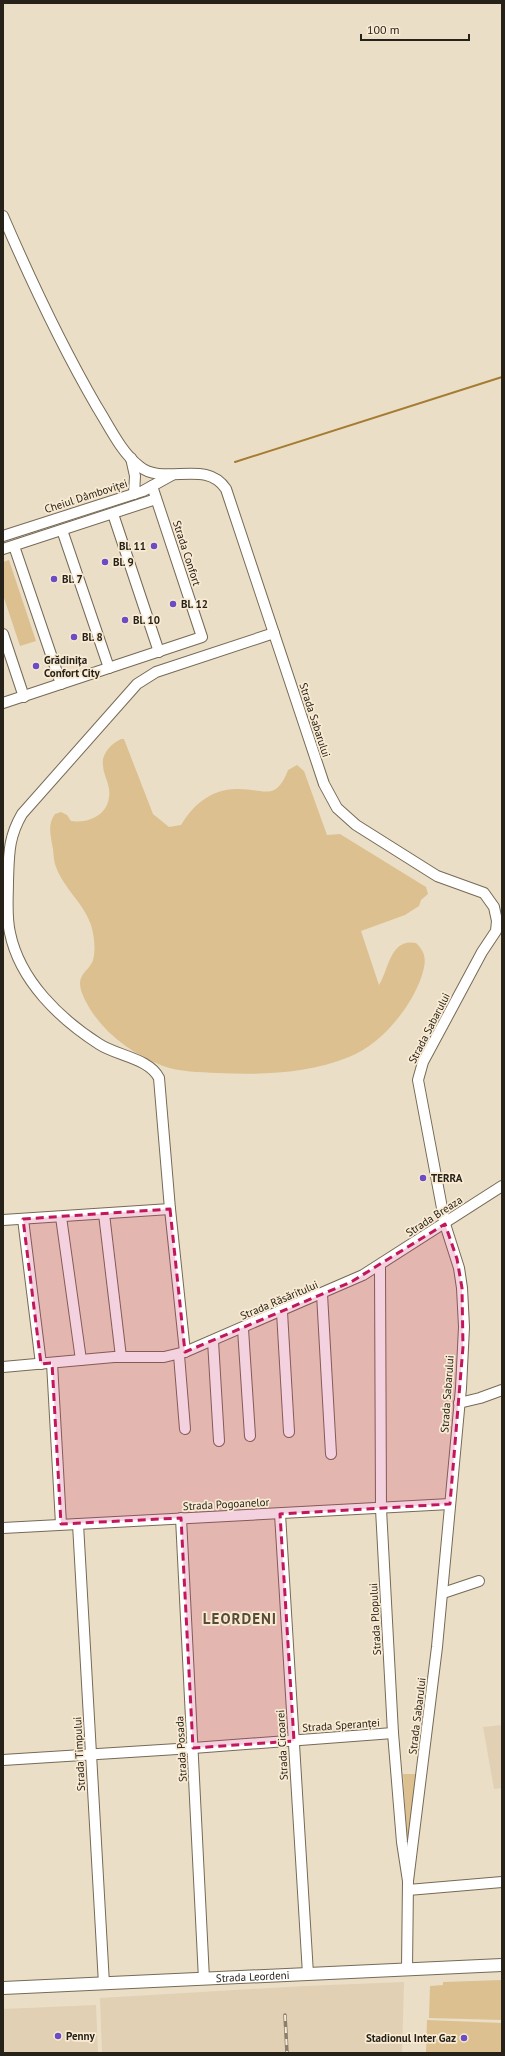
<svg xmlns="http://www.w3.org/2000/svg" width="505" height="2056" font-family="'PT Sans',sans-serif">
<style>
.built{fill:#e1d0b3}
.green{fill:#dcc090}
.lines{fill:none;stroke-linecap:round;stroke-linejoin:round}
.stream{stroke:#a47c32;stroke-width:2}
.minor-casing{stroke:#766a56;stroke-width:12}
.major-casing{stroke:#766a56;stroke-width:14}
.minor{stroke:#fff;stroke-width:10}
.major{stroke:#fff;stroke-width:12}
.rail-casing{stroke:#887f6e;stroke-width:3.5}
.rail{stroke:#f9ebd3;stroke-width:2;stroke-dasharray:6;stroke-linecap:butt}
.marked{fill:#c2185b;fill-opacity:0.2;stroke:#c2185b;stroke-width:3;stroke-dasharray:8 5;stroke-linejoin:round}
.poi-dot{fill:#6b4cc5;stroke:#f9ebd3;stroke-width:1.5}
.labels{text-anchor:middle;stroke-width:3.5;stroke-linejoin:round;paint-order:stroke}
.street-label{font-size:11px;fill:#272219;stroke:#f9ebd3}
.poi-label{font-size:11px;font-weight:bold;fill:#272219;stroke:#f9ebd3;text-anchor:start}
.district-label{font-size:15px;font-weight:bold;letter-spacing:1px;fill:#574b37;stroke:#f9ebd3}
</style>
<rect width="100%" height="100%" fill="#ebdec6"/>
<g class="built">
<path d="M502,1725V1788L494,1789L483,1727Z"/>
<path d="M404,1982L402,2053H102L100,1998L305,1986Z"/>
<path d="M96,2005L98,2053H3V2009Z"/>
</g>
<g class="green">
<path d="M9,560L36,641L20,646L3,595V562Z"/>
<path d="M121,739H124L153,814L169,827L181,825C193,805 212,788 238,789C264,789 276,802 288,770L297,765L304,771L327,835L340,834L426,887L428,894L421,900L419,906L405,915L361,931L379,985C389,969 390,938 416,943C429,955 425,966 420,981C408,1011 380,1045 349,1057C307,1074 261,1075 217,1073C200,1072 179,1072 163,1066C133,1054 107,1036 90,1009C85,1000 76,986 82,976C85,970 91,967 93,960C96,949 94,935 91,925C83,902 64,889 56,867C53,859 54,852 52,844C50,832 48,824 55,814L61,812L67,815L71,821C92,824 112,812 109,789C108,781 103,773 103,765C101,754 112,743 121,739Z"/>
<path d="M403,1774H417L409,1837H407Z"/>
<path d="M502,1980V2020L429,2018L430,1986L443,1985V1982Z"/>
<path d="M427,2020L502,2023V2053H426Z"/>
</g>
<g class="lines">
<path class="stream" d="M235,462L502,377"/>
<defs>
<g id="minor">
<path d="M3,216C31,281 61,345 97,407C109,426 121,452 139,466C164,487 206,458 226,489L324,784L337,808L356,825L437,876L484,893L494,907L497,921L496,931L482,952L430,1049L423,1062L418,1080L445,1224L459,1268L462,1288L464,1327L461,1388L437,1647L408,1881"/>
<path d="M131,458L135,476L134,494"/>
<path d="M113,514L159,652"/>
<path d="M62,530L109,668"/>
<path d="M3,536L143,491L172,475"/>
<path d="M14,546L61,684"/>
<path d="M3,549L156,499"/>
<path d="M3,634L24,697"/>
<path d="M3,703L202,637L152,486"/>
<path d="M104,1214L121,1357"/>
<path d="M61,1217L81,1360"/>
<path d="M23,1219L41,1364"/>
<path d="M3,1220L170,1209"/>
<path d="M380,1266L381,1509L393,1733L402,1842L408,1881L407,1969"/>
<path d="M322,1294L331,1454"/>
<path d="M282,1312L289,1432"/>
<path d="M243,1329L250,1436"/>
<path d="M213,1341L219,1441"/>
<path d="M185,1352L170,1209L159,1078C149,1058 117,1056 99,1044C60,1019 20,981 10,933C6,916 8,898 8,881C9,855 8,838 22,814L137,684L156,672L274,633"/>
<path d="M179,1355L185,1429"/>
<path d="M52,1363L61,1524"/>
<path d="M3,1367L114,1357H164L185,1352L363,1275L502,1186"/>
<path d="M459,1403L480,1398L502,1390"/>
<path d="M280,1514L308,1974"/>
<path d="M181,1518L204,1979"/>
<path d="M78,1524L104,1984"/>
<path d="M3,1528L450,1504"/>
<path d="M443,1593L479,1581"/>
<path d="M3,1760L193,1748L393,1733"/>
<path d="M408,1890L502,1882"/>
</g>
<g id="major">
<path id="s1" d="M3,1988L502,1965"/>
</g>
</defs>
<use href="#minor" class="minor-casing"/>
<use href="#major" class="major-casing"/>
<use href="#minor" class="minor"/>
<use href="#major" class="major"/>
<defs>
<path id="rail" d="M285,2015L287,2053"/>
</defs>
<use href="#rail" class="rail-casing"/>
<use href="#rail" class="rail"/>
</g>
<path class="marked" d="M170,1209L185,1352L351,1282L445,1224L457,1259L462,1288L463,1347L450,1504L280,1514L294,1741L193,1748L181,1518L61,1524L52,1363L41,1364L23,1219Z"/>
<g class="poi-dot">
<circle cx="154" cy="546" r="4"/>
<circle cx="105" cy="562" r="4"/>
<circle cx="54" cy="579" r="4"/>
<circle cx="173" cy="604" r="4"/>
<circle cx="125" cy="620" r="4"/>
<circle cx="74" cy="637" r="4"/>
<circle cx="36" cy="666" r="4"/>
<circle cx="423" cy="1178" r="4"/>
<circle cx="58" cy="2036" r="4"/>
<circle cx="464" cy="2038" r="4"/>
</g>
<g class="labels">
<g class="street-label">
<text transform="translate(86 496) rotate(-18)" y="4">Cheiul Dâmboviței</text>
<text transform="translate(187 553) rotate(72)" y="4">Strada Confort</text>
<text transform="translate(315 720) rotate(72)" y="4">Strada Sabarului</text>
<text transform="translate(429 1028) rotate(-63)" y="4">Strada Sabarului</text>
<text transform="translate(434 1216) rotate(-33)" y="4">Strada Breaza</text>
<text transform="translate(279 1300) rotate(-23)" y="4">Strada Răsăritului</text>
<text transform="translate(447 1394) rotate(-86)" y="4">Strada Sabarului</text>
<text transform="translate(226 1504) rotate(-3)" y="4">Strada Pogoanelor</text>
<text transform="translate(375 1619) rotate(-93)" y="4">Strada Plopului</text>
<text transform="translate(417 1716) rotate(-83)" y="4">Strada Sabarului</text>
<text transform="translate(341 1725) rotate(-4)" y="4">Strada Speranței</text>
<text transform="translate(282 1745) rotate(-93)" y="4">Strada Cicoarei</text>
<text transform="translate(181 1749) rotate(-93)" y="4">Strada Posada</text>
<text transform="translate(79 1754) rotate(-93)" y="4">Strada Timpului</text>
<text dy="4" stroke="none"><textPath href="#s1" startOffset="250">Strada Leordeni</textPath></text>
</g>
<g class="poi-label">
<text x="146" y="550" text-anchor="end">Bl. 11</text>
<text x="113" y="566">Bl. 9</text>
<text x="62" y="583">Bl. 7</text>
<text x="181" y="608">Bl. 12</text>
<text x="133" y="624">Bl. 10</text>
<text x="82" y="641">Bl. 8</text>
<text x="44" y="664">Grădinița<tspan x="44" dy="13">Confort City</tspan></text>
<text x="431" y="1182">TERRA</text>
<text x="66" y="2040">Penny</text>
<text x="456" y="2042" text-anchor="end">Stadionul Inter Gaz</text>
</g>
<g class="district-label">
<text x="240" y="1624">LEORDENI</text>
</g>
</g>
<rect width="505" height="2056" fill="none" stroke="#272219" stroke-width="8"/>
<path d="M361 34v6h108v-6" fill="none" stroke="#272219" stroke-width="2"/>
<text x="367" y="34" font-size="12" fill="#272219" stroke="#f9ebd3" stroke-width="3" paint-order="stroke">100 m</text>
</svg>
